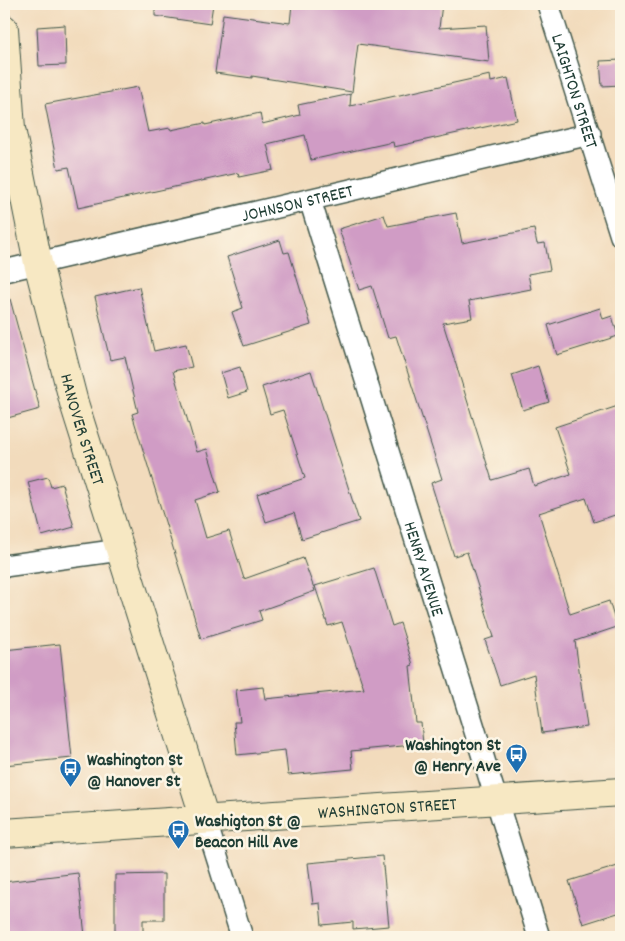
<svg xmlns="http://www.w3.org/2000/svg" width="625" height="941" font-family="Dekko,sans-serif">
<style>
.building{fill:#d09cc5}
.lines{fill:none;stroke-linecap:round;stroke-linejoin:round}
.street-casing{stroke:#3f5548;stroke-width:24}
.secondary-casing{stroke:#3f5548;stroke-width:30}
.street{stroke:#fff;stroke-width:21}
.secondary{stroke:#f7e8c3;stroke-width:28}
.labels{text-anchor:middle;stroke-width:5;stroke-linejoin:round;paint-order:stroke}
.street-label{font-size:18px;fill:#1f3d34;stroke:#fcf5e5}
.poi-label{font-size:18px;font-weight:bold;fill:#1f3d34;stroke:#fcf5e5;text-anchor:start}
</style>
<rect width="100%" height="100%" fill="#fcf5e5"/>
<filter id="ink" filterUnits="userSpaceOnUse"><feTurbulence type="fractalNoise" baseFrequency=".02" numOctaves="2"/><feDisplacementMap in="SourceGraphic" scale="10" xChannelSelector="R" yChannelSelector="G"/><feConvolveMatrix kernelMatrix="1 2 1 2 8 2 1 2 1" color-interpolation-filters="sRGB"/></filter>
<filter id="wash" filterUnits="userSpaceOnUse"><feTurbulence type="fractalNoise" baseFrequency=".0096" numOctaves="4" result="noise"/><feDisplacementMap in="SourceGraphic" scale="20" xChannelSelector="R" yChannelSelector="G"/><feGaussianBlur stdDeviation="1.12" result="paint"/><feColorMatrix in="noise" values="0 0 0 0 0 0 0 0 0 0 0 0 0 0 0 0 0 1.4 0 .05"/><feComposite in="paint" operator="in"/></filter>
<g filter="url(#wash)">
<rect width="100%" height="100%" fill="#f2dbbc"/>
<g id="blocks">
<g class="building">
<path d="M155,4H213L210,24L155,16Z"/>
<path d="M292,4H442L439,28L486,25L489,62L358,44L352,92L252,76V78L215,73L223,14L290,23Z"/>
<path d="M65,25L66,65L39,66L37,27Z"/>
<path d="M621,60V85L602,86L600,61Z"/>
<path d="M490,75L491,82L508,78L517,120L394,147L393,142L311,160L305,135L267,144L273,170L239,177L238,173L78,208L69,167L58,169L45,104L138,87L148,132L170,128L171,130L205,123V125L260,113L262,124L300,115L298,105L351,94L350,106Z"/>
<path d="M456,213L462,243L534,229L537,244L545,243L550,270L528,274L531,289L469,301L472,318L443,323L492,480L529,469L534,486L571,474L555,427L621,405V513L594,522L586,498L539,513L570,614L609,601L617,627L575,641L587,727L542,733L534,674L500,685L485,640L494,637L467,552L454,556L431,483L442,479L396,336L388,338L372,286L359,290L339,229L384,215L388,226Z"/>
<path d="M280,240L284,253L289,252L311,325L244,346L232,312L243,308L227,257Z"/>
<path d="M139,287L154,351L186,344L192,367L173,371L197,452L207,449L220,492L195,500L206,538L229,531L244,579L303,558L315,591L259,611L262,620L201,639L132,414L138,412L125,357L110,360L95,297Z"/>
<path d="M10,299L40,409L4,419V300Z"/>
<path d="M600,308L603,319L612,316L618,336L557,355L548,325Z"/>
<path d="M538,366L549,402L523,410L512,375Z"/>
<path d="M240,367L247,392L228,398L221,373Z"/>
<path d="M311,371L359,521L302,539L294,513L266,522L257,494L305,478L283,410L270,414L262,387Z"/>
<path d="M48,477L51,487L62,484L74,527L42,536L28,482Z"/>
<path d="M374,568L392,626L400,623L413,665L410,666L416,723H421L423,744L351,751L353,769L288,775L285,750L237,755L234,722H240L236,690L263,687L265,699L364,689L342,622L328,626L315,586Z"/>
<path d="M60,644L72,758L4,765V705H6L4,650Z"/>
<path d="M382,856L389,926L353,929V922L322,925L320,903L313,904L308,863Z"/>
<path d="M621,865V912L583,924L569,881Z"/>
<path d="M78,873L85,936L4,937V882Z"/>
<path d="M164,874V920H143V937H115V875Z"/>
</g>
</g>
</g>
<g filter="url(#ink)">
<use href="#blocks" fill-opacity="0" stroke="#3f5548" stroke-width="1"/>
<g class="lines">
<defs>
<g id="street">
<path id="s1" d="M548,4L621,236"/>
<path id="s2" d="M310,200L539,937"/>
<path id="s3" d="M4,271L590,134"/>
<path d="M4,566L120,550"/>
<path d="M205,819L242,937"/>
</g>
<g id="secondary">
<path id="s4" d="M4,29L11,129L38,263L74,403L205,819"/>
<path id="s5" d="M4,833L621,792"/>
</g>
</defs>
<use href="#street" class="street-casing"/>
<use href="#secondary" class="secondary-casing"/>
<use href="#street" class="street"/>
<use href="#secondary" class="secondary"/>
</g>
</g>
<defs>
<symbol id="bus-pin" viewBox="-11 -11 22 30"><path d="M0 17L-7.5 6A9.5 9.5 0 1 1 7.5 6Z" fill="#1f6fb2" stroke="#fcf5e5"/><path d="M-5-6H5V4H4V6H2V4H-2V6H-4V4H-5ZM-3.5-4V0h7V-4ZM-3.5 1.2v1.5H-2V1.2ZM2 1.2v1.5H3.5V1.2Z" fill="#fff"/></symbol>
</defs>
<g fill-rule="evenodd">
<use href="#bus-pin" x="504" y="742" width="25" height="34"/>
<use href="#bus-pin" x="58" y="756" width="25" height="34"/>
<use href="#bus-pin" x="166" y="818" width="25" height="34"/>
</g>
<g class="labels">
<g class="street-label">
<text dy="6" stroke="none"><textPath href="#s1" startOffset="91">LAIGHTON STREET</textPath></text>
<text dy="6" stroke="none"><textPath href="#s3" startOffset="301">JOHNSON STREET</textPath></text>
<text dy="6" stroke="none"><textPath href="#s4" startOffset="409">HANOVER STREET</textPath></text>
<text dy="6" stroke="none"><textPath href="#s2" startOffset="386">HENRY AVENUE</textPath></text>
<text dy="6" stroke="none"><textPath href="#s5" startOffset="384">WASHINGTON STREET</textPath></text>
</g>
<g class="poi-label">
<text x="501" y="750" text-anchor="end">Washington St<tspan x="501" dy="21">@ Henry Ave</tspan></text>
<text x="87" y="765">Washington St<tspan x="87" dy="21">@ Hanover St</tspan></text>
<text x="195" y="826">Washigton St @<tspan x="195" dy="21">Beacon Hill Ave</tspan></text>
</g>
</g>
<rect width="625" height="941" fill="none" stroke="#fcf5e5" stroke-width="20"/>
</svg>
